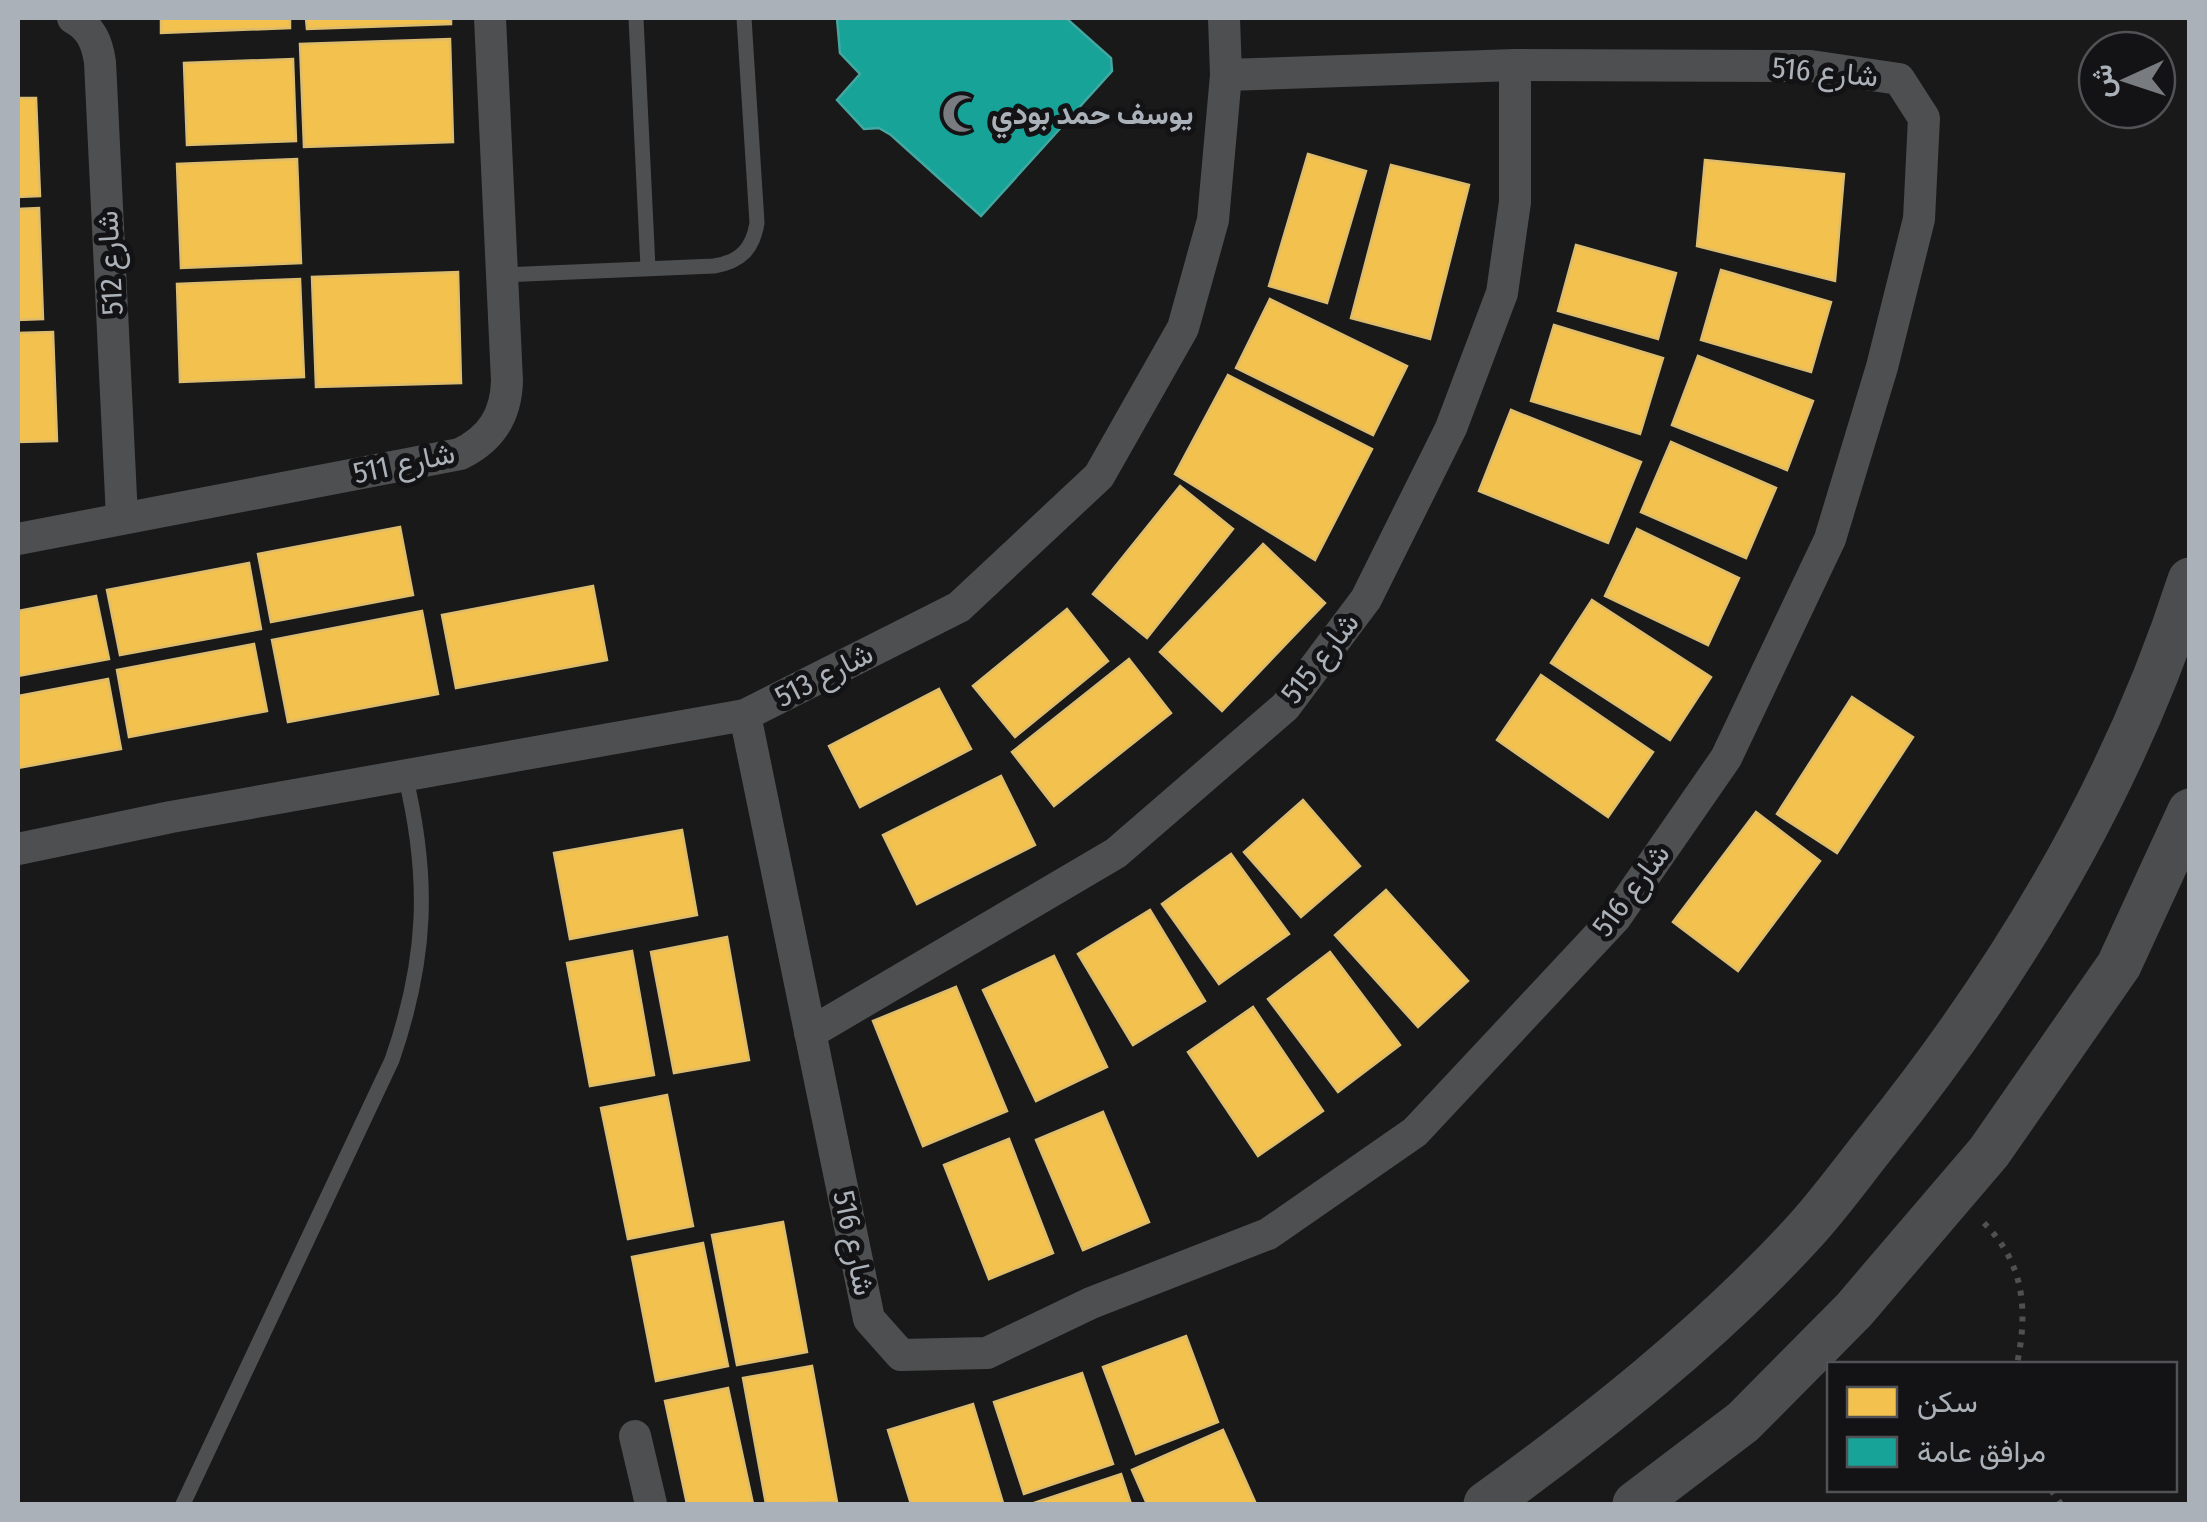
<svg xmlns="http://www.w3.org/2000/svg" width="2207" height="1522" font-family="'Fira Sans Condensed',Vazirmatn,sans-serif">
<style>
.homes{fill:#f2c14e;stroke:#ddbc6e;stroke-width:2.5}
.public{fill:#17a398;stroke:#43a7a2;stroke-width:2.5}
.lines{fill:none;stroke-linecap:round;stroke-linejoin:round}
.path{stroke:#4f5052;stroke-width:6;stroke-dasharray:5 8;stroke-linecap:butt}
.lane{stroke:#4d4f51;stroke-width:15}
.street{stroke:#4d4f51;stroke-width:32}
.secondary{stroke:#4c4d4f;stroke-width:45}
.labels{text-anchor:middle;stroke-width:10;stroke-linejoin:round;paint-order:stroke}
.street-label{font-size:30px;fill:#abb1b8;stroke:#131315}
.poi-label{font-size:30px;font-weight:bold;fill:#abb1b8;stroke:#131315;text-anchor:start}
</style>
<rect width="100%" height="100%" fill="#191919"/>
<g class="homes">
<path d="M161,18H290V28L161,33Z"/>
<path d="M306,18H451V24L307,29Z"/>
<path d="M450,39L453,142L304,147L300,44Z"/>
<path d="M293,59L296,141L187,145L184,63Z"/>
<path d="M18,98H36L40,196L18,197Z"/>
<path d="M1308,154L1366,171L1327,303L1269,286Z"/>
<path d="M297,159L301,263L181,268L177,164Z"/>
<path d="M1705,160L1844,174L1835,281L1697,246Z"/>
<path d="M1391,165L1469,185L1430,339L1351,318Z"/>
<path d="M39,208L43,319L18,320V209Z"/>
<path d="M1576,245L1676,273L1658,339L1558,311Z"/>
<path d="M1721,270L1831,302L1811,372L1701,340Z"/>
<path d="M458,272L461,383L316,387L312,277Z"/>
<path d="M300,279L304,377L180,382L177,284Z"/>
<path d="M1270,299L1407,366L1373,435L1236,368Z"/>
<path d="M1554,325L1663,358L1640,434L1531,401Z"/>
<path d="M53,332L57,441L18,442V333Z"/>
<path d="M1698,356L1813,401L1787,470L1672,425Z"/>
<path d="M1228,375L1372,449L1315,560L1175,474Z"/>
<path d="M1511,410L1641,462L1608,543L1479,491Z"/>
<path d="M1671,442L1776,488L1746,558L1641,512Z"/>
<path d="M1180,486L1233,529L1147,638L1093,594Z"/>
<path d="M400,527L413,595L271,622L258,554Z"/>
<path d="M1637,529L1739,578L1708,645L1605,596Z"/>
<path d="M1263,544L1325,603L1222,711L1160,652Z"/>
<path d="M249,563L261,629L120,655L107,590Z"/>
<path d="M593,586L607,660L456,688L442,615Z"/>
<path d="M96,596L109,659L18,676V611Z"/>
<path d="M1592,600L1711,677L1670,740L1551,663Z"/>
<path d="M1067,609L1108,661L1015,737L973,686Z"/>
<path d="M422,611L438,694L288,722L272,640Z"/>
<path d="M254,644L267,711L129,737L117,670Z"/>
<path d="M1129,659L1171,713L1054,806L1012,752Z"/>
<path d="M1541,675L1653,752L1608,817L1497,740Z"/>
<path d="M108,679L121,749L18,768V696Z"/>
<path d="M939,689L971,749L860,807L829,746Z"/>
<path d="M1852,697L1913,737L1837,853L1777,814Z"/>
<path d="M1001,776L1035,845L917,904L883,835Z"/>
<path d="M1303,800L1360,866L1301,917L1244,852Z"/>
<path d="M1756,812L1820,861L1738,971L1673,922Z"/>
<path d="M682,830L697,915L570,939L554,853Z"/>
<path d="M1231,854L1289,934L1219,984L1162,904Z"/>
<path d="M1386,890L1468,981L1418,1027L1335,935Z"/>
<path d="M1150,910L1205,1001L1133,1045L1078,954Z"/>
<path d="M727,937L749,1060L674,1073L651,952Z"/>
<path d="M632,951L654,1075L590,1086L567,963Z"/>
<path d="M1330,952L1400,1045L1338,1092L1268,999Z"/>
<path d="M1054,956L1107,1067L1036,1101L983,990Z"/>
<path d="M956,987L1007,1111L923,1146L873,1021Z"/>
<path d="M1253,1007L1323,1111L1258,1156L1188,1052Z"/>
<path d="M667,1095L693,1226L628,1239L601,1108Z"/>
<path d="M1103,1112L1149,1222L1083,1250L1036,1140Z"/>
<path d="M1009,1139L1053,1253L989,1279L944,1165Z"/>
<path d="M783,1222L807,1352L737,1365L712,1235Z"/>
<path d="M703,1243L728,1366L656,1381L632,1257Z"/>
<path d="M1186,1336L1218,1422L1136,1454L1103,1367Z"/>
<path d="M812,1366L837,1502L766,1504L743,1378Z"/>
<path d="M1082,1373L1113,1464L1024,1494L994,1402Z"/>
<path d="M728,1388L753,1504H687L665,1401Z"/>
<path d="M973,1404L1003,1503L911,1504L888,1430Z"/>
<path d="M1223,1430L1256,1504H1147L1132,1470Z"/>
<path d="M1121,1474L1131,1504H1031Z"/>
</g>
<path class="public" d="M837,18H1066L1111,58L1112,71L981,216L891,135L879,128L864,129L837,100L860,74L840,53Z"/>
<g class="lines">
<g class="path">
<path d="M1984,1223C2025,1264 2028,1311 2017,1364"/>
<path d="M2051,1490L2061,1504"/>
</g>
<g class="lane">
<path d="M636,18L648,268"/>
<path d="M503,275L714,266C740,262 753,249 757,223L744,18"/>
<path d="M183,1504L392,1060C427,959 430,878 405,775"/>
</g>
<g class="street">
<path d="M73,18C91,28 97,42 100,62L122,518"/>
<path d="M18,539L460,454C491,439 506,416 507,381L490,18"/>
<path d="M745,715L869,1319L901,1355L987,1353L1091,1303L1268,1234L1415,1132L1616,917L1726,758L1830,539L1882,367L1919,219L1924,118L1899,79L1811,66L1515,65L1226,75"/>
<path d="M18,849L171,817L745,715L959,607L1099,476L1183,328L1213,220L1226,75L1224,18"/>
<path d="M810,1033L1116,853L1285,707L1366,599L1451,428L1502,293L1515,202V65"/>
<path d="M635,1436L651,1504"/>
</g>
<g class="secondary">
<path d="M1486,1504C1598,1423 1708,1336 1802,1234C1829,1205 1853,1171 1878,1140C2013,972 2124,786 2190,580"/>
<path d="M1635,1504L1743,1422L1854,1310L1989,1152L2119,965L2190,811"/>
</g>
</g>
<defs>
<symbol id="mosque-bare" viewBox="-9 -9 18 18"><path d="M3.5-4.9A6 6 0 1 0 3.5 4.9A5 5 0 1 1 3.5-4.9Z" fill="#787c80" stroke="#131315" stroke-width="2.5" paint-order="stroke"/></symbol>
</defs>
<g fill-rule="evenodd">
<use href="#mosque-bare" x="934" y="86" width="55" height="55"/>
</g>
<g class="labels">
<g class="street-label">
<text transform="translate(1825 72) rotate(5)" y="10">شارع 516</text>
<text transform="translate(110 263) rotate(-93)" y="10">شارع 512</text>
<text transform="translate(404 463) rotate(-12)" y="10">شارع 511</text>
<text transform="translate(1320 658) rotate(-52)" y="10">شارع 515</text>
<text transform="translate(824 675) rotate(-27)" y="10">شارع 513</text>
<text transform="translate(1631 890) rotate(-53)" y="10">شارع 516</text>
<text transform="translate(854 1243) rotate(78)" y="10">شارع 516</text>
</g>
<g class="poi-label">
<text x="991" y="124">يوسف حمد بودي</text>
</g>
</g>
<rect width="2207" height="1522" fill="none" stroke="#abb1b8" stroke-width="40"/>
<rect x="1827" y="1362" width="350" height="130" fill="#131315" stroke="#505256" stroke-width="2.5"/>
<rect x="1847" y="1387" width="50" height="30" fill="#f2c14e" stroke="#505256" stroke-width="2.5"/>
<text x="1917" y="1412" font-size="30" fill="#abb1b8">سكن</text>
<rect x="1847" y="1437" width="50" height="30" fill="#17a398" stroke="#505256" stroke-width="2.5"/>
<text x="1917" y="1462" font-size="30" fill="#abb1b8">مرافق عامة</text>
<g transform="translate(2127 80) rotate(267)"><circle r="48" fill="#131315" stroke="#505256" stroke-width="2.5"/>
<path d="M0-8L18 38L0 25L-18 38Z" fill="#787c80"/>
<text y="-15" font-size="28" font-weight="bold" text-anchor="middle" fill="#abb1b8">ش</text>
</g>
</svg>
